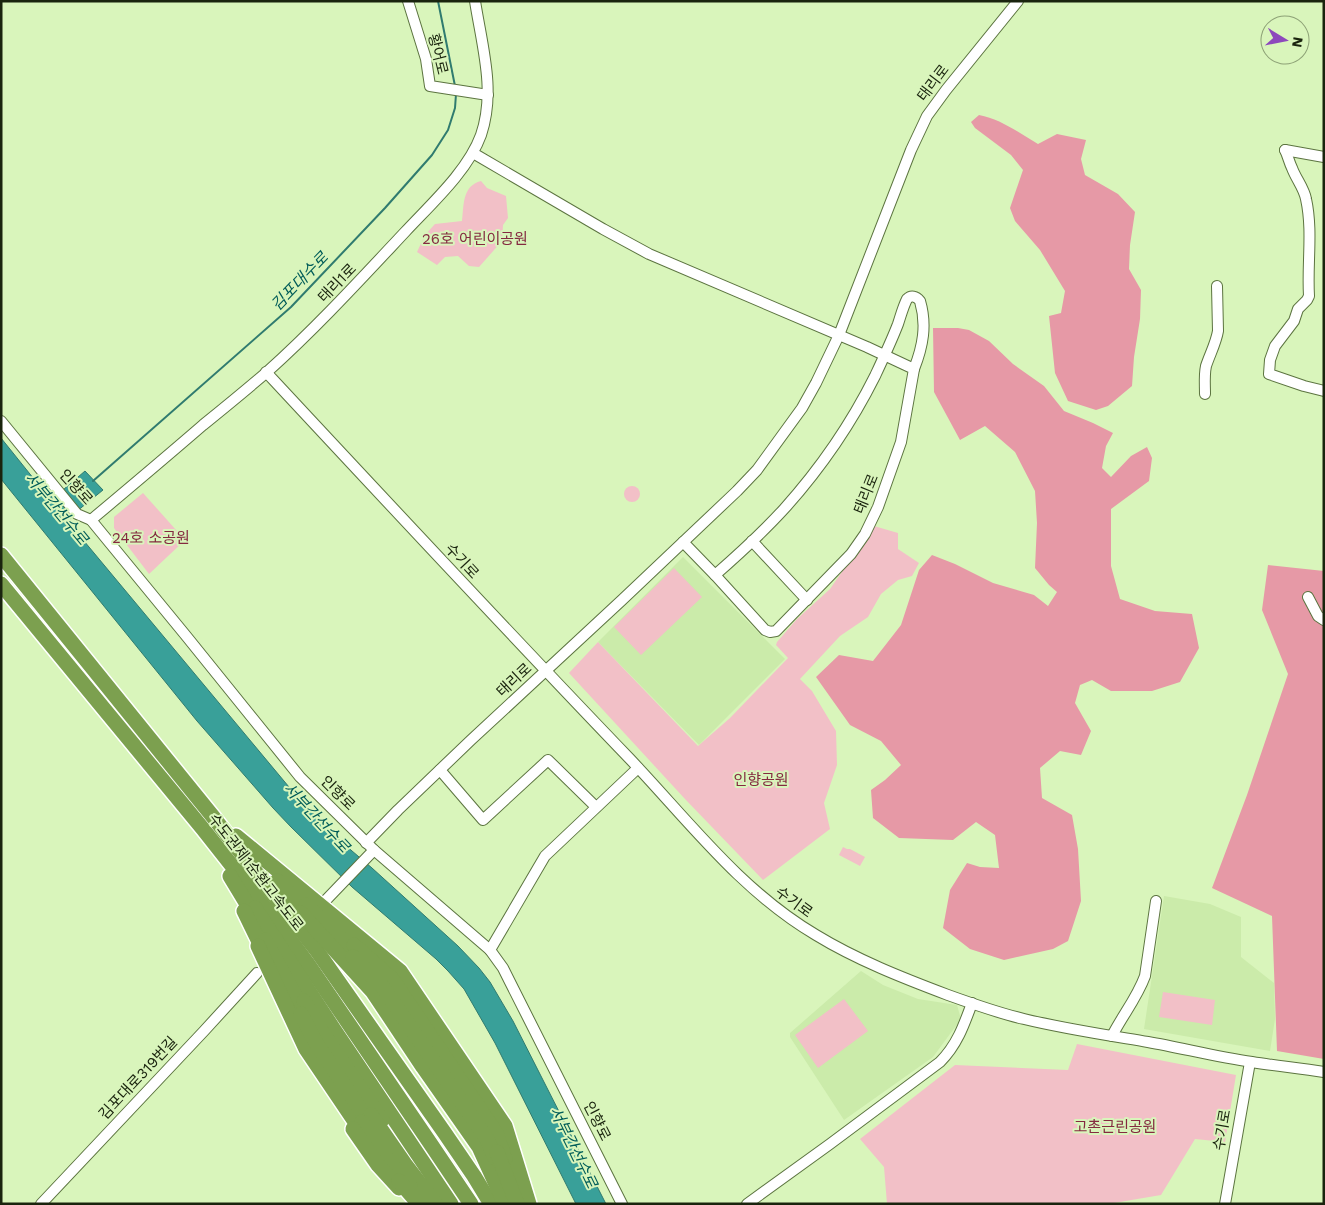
<svg xmlns="http://www.w3.org/2000/svg" width="1325" height="1205" font-family="'Work Sans','Noto Sans KR',sans-serif">
<style>
.built{fill:#cbebaa}
.green{fill:#f2c0c7}
.forest{fill:#e699a6}
.water{fill:#39a099;stroke:#307b6f}
.lines{fill:none;stroke-linecap:round;stroke-linejoin:round}
.stream{stroke:#307b6f;stroke-width:2}
.minor-casing{stroke:#5c7440;stroke-width:12}
.highway-casing{stroke:#fff;stroke-width:18}
.minor{stroke:#fff;stroke-width:10}
.highway{stroke:#7ca04f;stroke-width:15}
.labels{text-anchor:middle;stroke-width:4;stroke-linejoin:round;paint-order:stroke}
.street-label{font-size:15px;fill:#1a240e;stroke:#d9f5bb}
.park-label{font-size:15px;fill:#842a40;stroke:#d9f5bb}
.water-label{font-size:16px;font-style:italic;fill:#005c58;stroke:#d9f5bb}
</style>
<rect width="100%" height="100%" fill="#d9f5bb"/>
<g class="built">
<path d="M683,557L785,659L699,745L598,642Z"/>
<path d="M1164,896L1210,904L1241,917V957L1274,983L1275,1019L1270,1051L1144,1029Z"/>
<path d="M861,971L883,985L918,999L957,1005L961,1019L933,1057L844,1120L790,1037V1033Z"/>
</g>
<g class="green">
<path d="M481,181L487,188L506,196L508,218L503,225L502,241L479,267L469,266L458,256L445,257L437,265L417,252L425,235L435,224L462,221C464,205 462,186 481,181Z"/>
<circle cx="632" cy="494" r="8"/>
<path d="M143,493L185,540L149,574L114,528V517Z"/>
<path d="M874,526L898,533V549L919,563L912,576L898,580L881,594L868,617L840,636L800,679L812,691L836,731L837,765L824,803L830,829L763,880L685,799L569,673L598,642L698,746L730,718L788,658L776,645L777,642L797,619L830,589Z"/>
<path d="M674,568L702,597L641,655L614,627Z"/>
<path d="M843,847L847,849H850L865,857L860,866L839,855Z"/>
<path d="M1163,992L1215,1000L1212,1025L1159,1017Z"/>
<path d="M844,999L868,1031L818,1068L795,1035Z"/>
<path d="M1077,1044L1236,1075L1225,1142L1195,1139L1161,1195L1108,1204H887L884,1167L860,1139L955,1065L1068,1070Z"/>
</g>
<g class="forest">
<path d="M979,115C1001,119 1019,133 1038,144L1057,134L1086,140L1081,159L1085,175L1118,194L1135,212L1130,245L1129,269L1141,290L1140,319L1134,357L1132,386L1108,406L1096,410L1068,401L1055,373L1049,316L1061,313L1065,291L1040,250L1015,221L1010,208L1023,170L1011,155L975,128L971,122Z"/>
<path d="M933,328H958L969,330L989,341L1013,364L1044,386L1064,411L1093,423L1113,433L1106,446L1102,468L1111,477L1131,456L1147,447L1152,458L1149,481L1111,509V566L1120,599L1155,611L1192,614L1199,648L1180,682L1152,691H1111L1092,680L1080,685L1075,703L1091,731L1081,755L1060,751L1040,768L1042,798L1072,815L1078,849L1081,901L1068,941L1053,949L1004,960L970,949L943,928L950,890L967,863L980,867L999,868L995,835L976,822L953,840L899,838L873,818L871,790L885,780L901,765L881,741L850,725L816,677L839,655L873,661L901,625L919,570L932,555L955,564L993,583L1034,595L1048,606L1057,592L1049,585L1035,568L1037,523L1035,491L1015,452L985,426L960,440L934,392Z"/>
<path d="M1268,565L1324,571V1059L1277,1051L1272,916L1212,888L1247,795L1288,674L1262,610Z"/>
</g>
<path class="water" d="M1,438L46,494L50,497L56,496L85,471L103,490L71,516L70,522L74,529L289,787L321,822L345,845L372,868L458,946L479,968L490,982L513,1021L606,1204H576L495,1043L464,989L448,971L436,959L352,887L291,827L273,808L197,721L1,479Z"/>
<g class="lines">
<g class="stream">
<path d="M438,1L455,86"/>
<path d="M93,481L291,307L385,208L432,155L448,130L455,108L456,94"/>
</g>
<defs>
<g id="minor">
<path d="M408,1L426,59L430,86L488,95"/>
<path d="M1285,150C1288,156 1289,162 1292,168C1296,179 1304,188 1306,199C1313,231 1307,263 1309,296L1307,300L1298,309L1294,321L1275,346L1270,360L1269,374L1304,386L1324,391"/>
<path d="M1285,150L1324,157"/>
<path d="M473,153L603,229L649,254L867,347L914,369L901,442L878,507L865,534L851,554L776,631L770,632L765,630L715,575L683,542"/>
<path d="M266,372C387,502 507,631 629,758C688,820 741,891 816,935C857,960 903,978 948,995C973,1004 998,1013 1024,1019C1065,1029 1106,1035 1148,1042C1182,1048 1217,1057 1252,1062C1276,1066 1300,1068 1324,1072"/>
<path d="M1205,394C1205,385 1204,375 1206,366C1210,354 1216,343 1218,331L1217,286"/>
<path d="M1,421L77,514L91,520L187,637L300,777L374,850L490,950L503,968L510,982L622,1204"/>
<path d="M91,520C128,489 166,457 203,425C224,408 246,390 267,372C316,328 360,280 405,232C430,205 468,171 481,135C496,91 482,46 475,1"/>
<path d="M752,541L807,600"/>
<path d="M715,575C739,554 763,532 784,509C820,469 851,424 875,376C883,359 891,342 898,324C901,315 903,307 907,299C911,295 916,296 920,301C927,325 923,346 914,369"/>
<path d="M1308,597L1318,616L1324,620"/>
<path d="M440,770L483,820L548,760L596,807"/>
<path d="M366,843L398,810L471,740L622,600L737,491L757,470L802,408L816,383L839,335L911,150L927,116L946,90L1018,1"/>
<path d="M326,900L374,850"/>
<path d="M490,950L545,856L638,768"/>
<path d="M1112,1036C1122,1016 1137,998 1145,976L1156,901"/>
<path d="M41,1204L204,1031L257,973"/>
<path d="M747,1204L830,1144L940,1062C957,1045 964,1025 972,1003"/>
<path d="M1225,1204L1250,1062"/>
</g>
<g id="highway">
<path d="M1,555L214,818L317,951L444,1132L474,1176L491,1204"/>
<path d="M1,584L203,829L286,934L308,964L430,1143L471,1204"/>
<path d="M236,836L400,971L505,1126L529,1204"/>
<path d="M230,876L256,919"/>
<path d="M277,881L310,914"/>
<path d="M306,905L358,955"/>
<path d="M255,908L333,1028L451,1204"/>
<path d="M244,911L265,954"/>
<path d="M301,913L373,992L423,1067L479,1147L505,1204"/>
<path d="M265,940L304,1012"/>
<path d="M354,945L392,979L496,1133L505,1159"/>
<path d="M258,946L306,1049L364,1135"/>
<path d="M353,957L382,986L487,1139L495,1158"/>
<path d="M304,1001L322,1032L382,1120"/>
<path d="M301,1014L316,1043L373,1128"/>
<path d="M371,1115L405,1164L436,1204"/>
<path d="M362,1122L386,1158L410,1186"/>
<path d="M353,1129L378,1165L399,1188"/>
<path d="M497,1152L517,1204"/>
<path d="M399,1181L419,1204"/>
</g>
</defs>
<use href="#minor" class="minor-casing"/>
<use href="#highway" class="highway-casing"/>
<use href="#minor" class="minor"/>
<use href="#highway" class="highway"/>
</g>
<g class="labels">
<g class="street-label">
<text transform="translate(438 54) rotate(76)" y="5">황어로</text>
<text transform="translate(933 83) rotate(-53)" y="5">태리로</text>
<text transform="translate(337 283) rotate(-46)" y="5">태리1로</text>
<text transform="translate(76 487) rotate(48)" y="5">인향로</text>
<text transform="translate(866 494) rotate(-68)" y="5">태리로</text>
<text transform="translate(462 561) rotate(47)" y="5">수기로</text>
<text transform="translate(514 680) rotate(-43)" y="5">태리로</text>
<text transform="translate(338 793) rotate(45)" y="5">인향로</text>
<text transform="translate(256 872) rotate(52)" y="5">수도권제1순환고속도로</text>
<text transform="translate(794 902) rotate(36)" y="5">수기로</text>
<text transform="translate(138 1078) rotate(-47)" y="5">김포대로319번길</text>
<text transform="translate(597 1121) rotate(63)" y="5">인향로</text>
<text transform="translate(1222 1130) rotate(-80)" y="5">수기로</text>
</g>
<g class="park-label">
<text x="475" y="244">26호 어린이공원</text>
<text x="151" y="543">24호 소공원</text>
<text x="761" y="785">인향공원</text>
<text x="1115" y="1132">고촌근린공원</text>
</g>
<g class="water-label">
<text transform="translate(299 281) rotate(-46)" y="6">김포대수로</text>
<text transform="translate(57 508) rotate(50)" y="6">서부간선수로</text>
<text transform="translate(317 817) rotate(47)" y="6">서부간선수로</text>
<text transform="translate(574 1147) rotate(64)" y="6">서부간선수로</text>
</g>
</g>
<rect width="1325" height="1205" fill="none" stroke="#1a240e" stroke-width="5"/>
<g transform="translate(1285 40) rotate(100)"><circle r="24" fill="#d9f5bb" stroke="#8da176"/>
<path d="M0-4L9 19L0 12L-9 19Z" fill="#8d48bc"/>
<text y="-8" font-size="14" font-weight="bold" text-anchor="middle" fill="#1a240e">N</text>
</g>
</svg>
